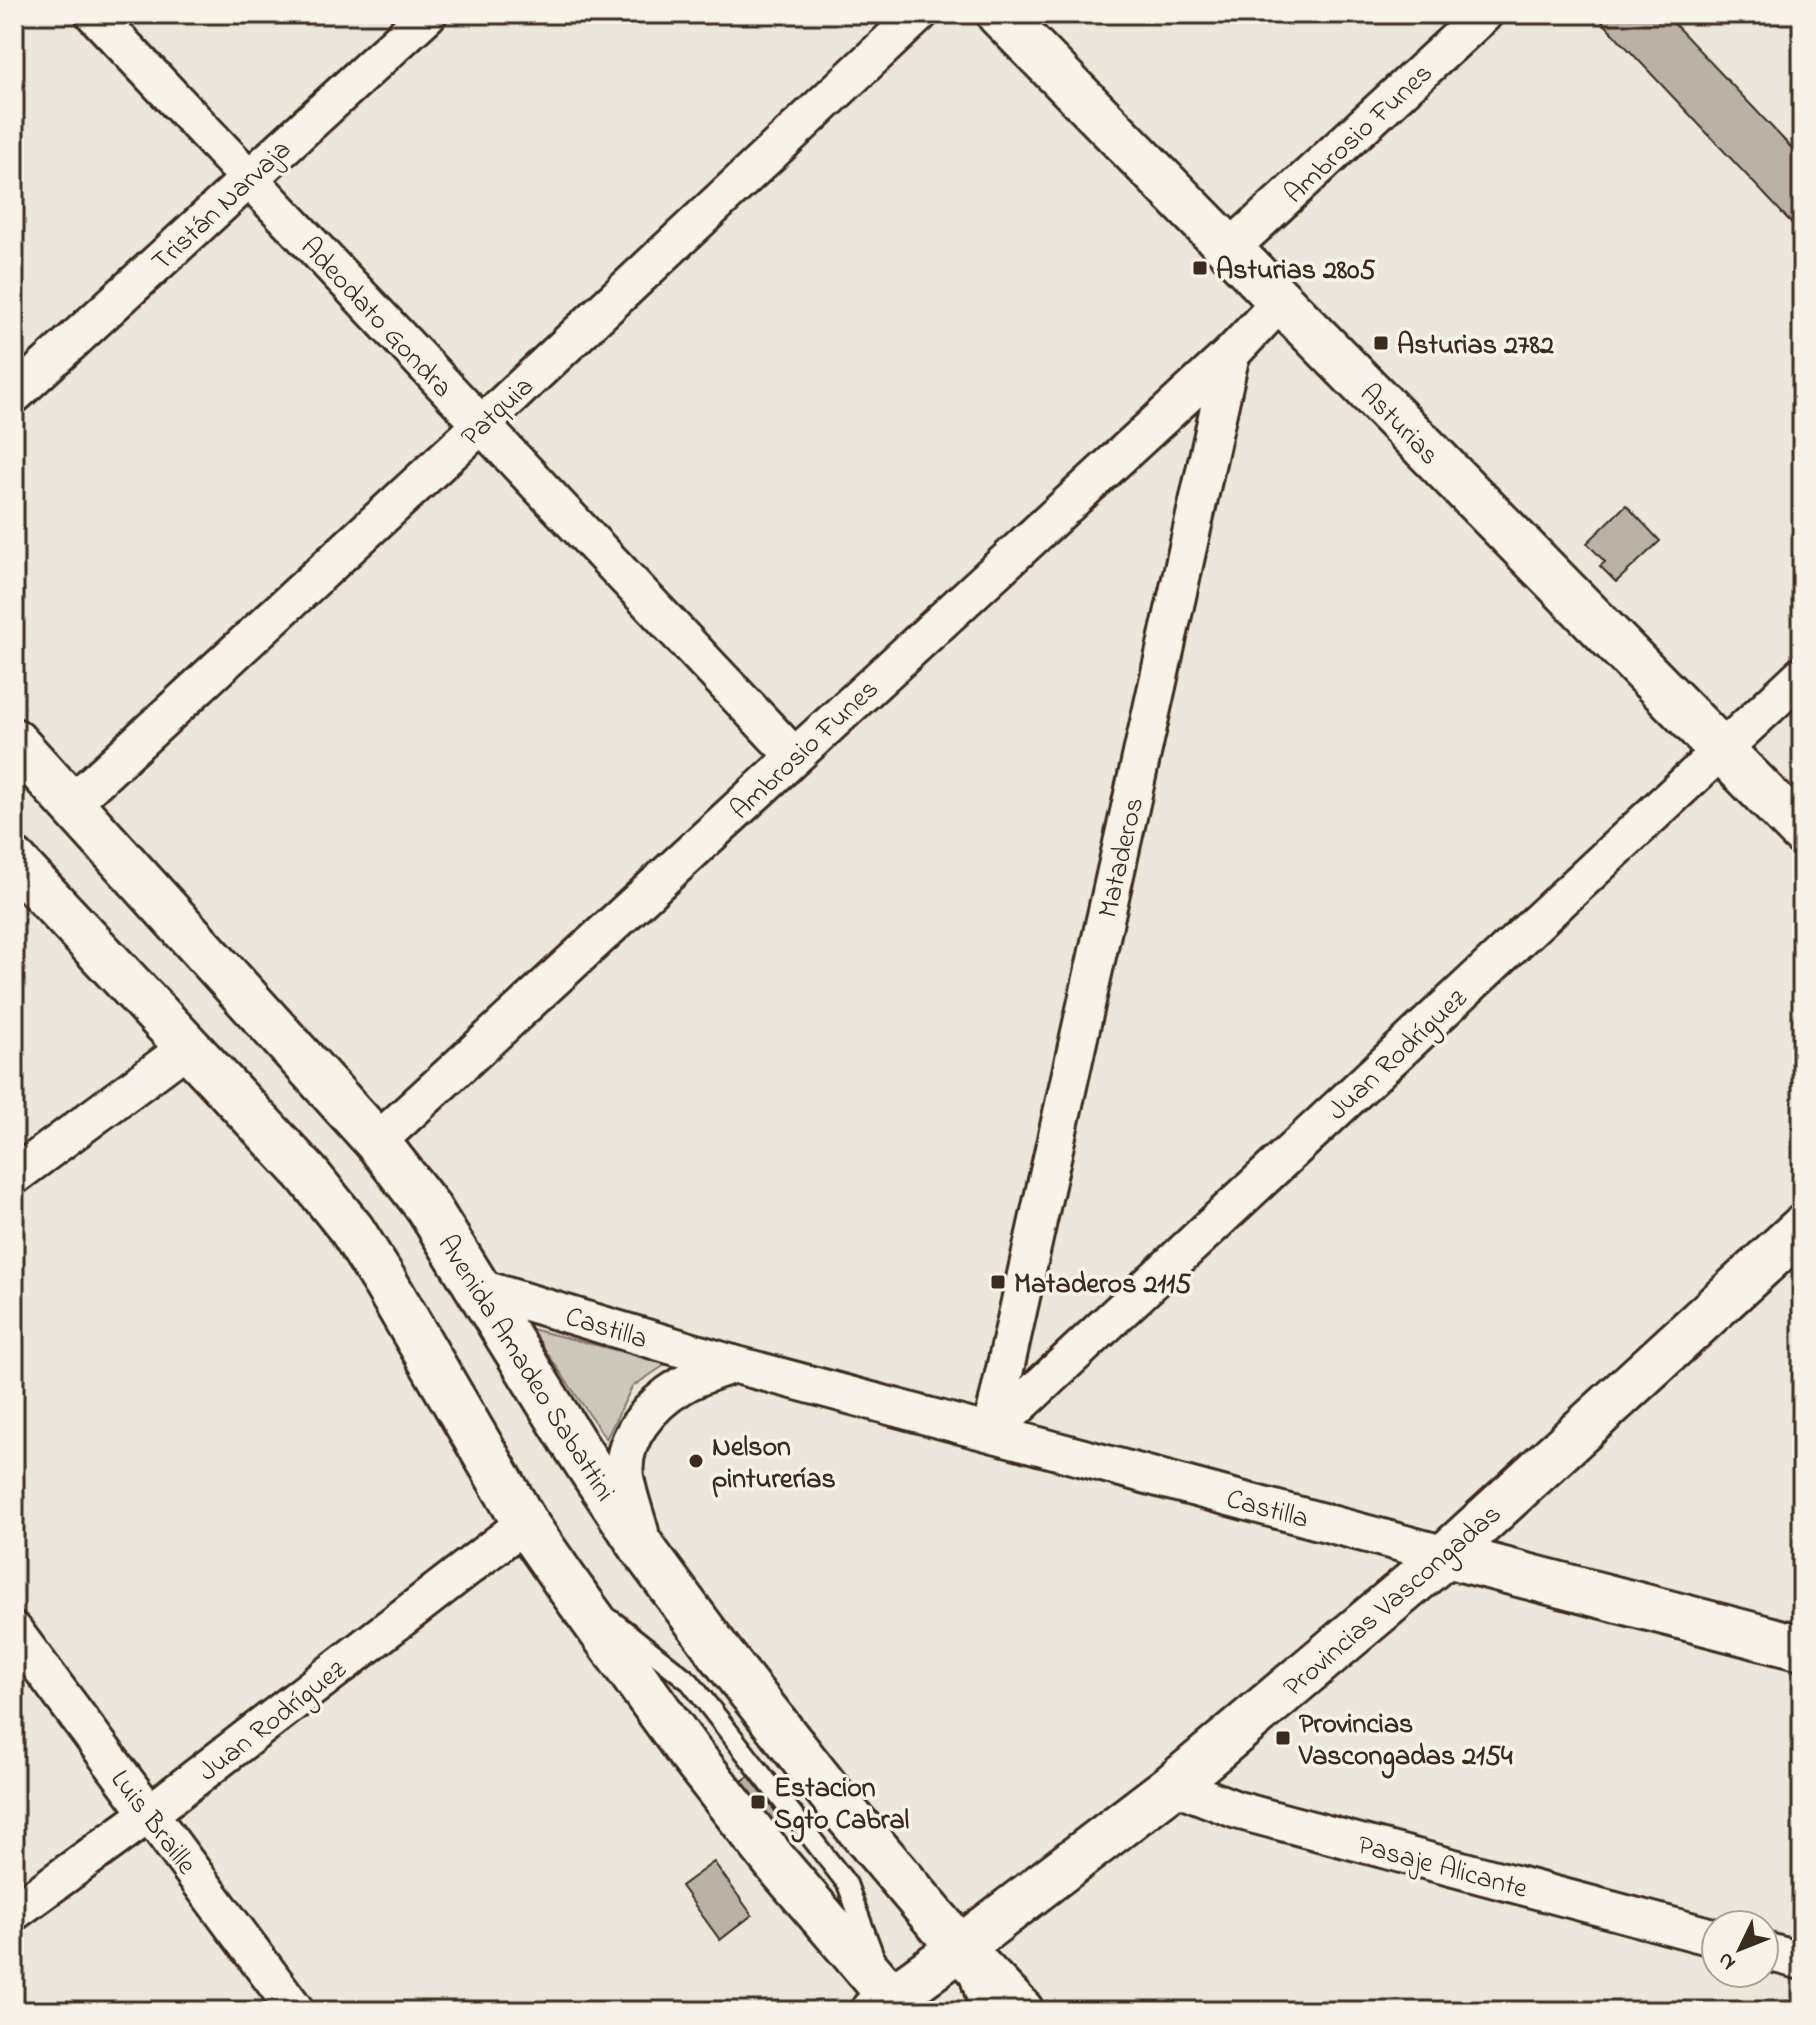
<svg xmlns="http://www.w3.org/2000/svg" width="1816" height="2025" font-family="'Indie Flower',sans-serif">
<style>
.green{fill:#cec8bc;stroke:#84796d;stroke-width:2}
.building{fill:#bab2a7;stroke:#3b2a1e;stroke-width:2}
.lines{fill:none;stroke-linecap:round;stroke-linejoin:round}
.service-casing{stroke:#3b2a1e;stroke-width:24}
.minor-casing{stroke:#3b2a1e;stroke-width:42}
.tertiary-casing{stroke:#3b2a1e;stroke-width:50}
.primary-casing{stroke:#3b2a1e;stroke-width:50}
.service{stroke:#f7f3e8;stroke-width:18}
.minor{stroke:#f7f3e8;stroke-width:36}
.tertiary{stroke:#f7f3e8;stroke-width:44}
.primary{stroke:#f7f3e8;stroke-width:44}
.poi-dot{fill:#3b2a1e;stroke:#f7f3e8;stroke-width:3}
.labels{text-anchor:middle;stroke-width:7;stroke-linejoin:round;paint-order:stroke}
.street-label{font-size:28px;fill:#3b2a1e;stroke:#f7f3e8}
.poi-label{font-size:28px;font-weight:bold;fill:#3b2a1e;stroke:#f7f3e8;text-anchor:start}
</style>
<rect width="100%" height="100%" fill="#ece7dc"/>
<filter id="ink" filterUnits="userSpaceOnUse"><feTurbulence type="fractalNoise" baseFrequency=".0125" numOctaves="2"/><feDisplacementMap in="SourceGraphic" scale="16" xChannelSelector="R" yChannelSelector="G"/><feConvolveMatrix kernelMatrix="1 2 1 2 8 2 1 2 1" color-interpolation-filters="sRGB"/></filter>
<g filter="url(#ink)">
<path class="green" d="M531,1329L668,1363L632,1387L606,1439Z"/>
<g class="building">
<path d="M1595,14H1665L1802,159V234Z"/>
<path d="M1626,505L1660,541L1616,582L1600,566L1605,562L1587,543Z"/>
<path d="M749,1776L783,1822L767,1834L733,1788Z"/>
<path d="M714,1862L752,1915L720,1940L681,1886Z"/>
</g>
<g class="lines">
<defs>
<g id="service">
<path d="M613,1621L690,1682L847,1884L874,1956"/>
<path d="M968,1972L980,2011"/>
</g>
<g id="minor">
<path d="M94,14L794,756"/>
<path d="M1230,249L1484,14"/>
<path d="M14,395L428,14"/>
<path d="M71,804L481,425L919,14"/>
<path d="M377,1142L1231,354L1281,301"/>
<path d="M14,1176L188,1047"/>
<path d="M480,1288L733,1364L1446,1555"/>
<path d="M991,1432L1802,675"/>
<path d="M991,1432L1231,354"/>
<path d="M640,1532C635,1514 628,1495 625,1477C620,1439 651,1404 681,1386C697,1376 716,1371 733,1364"/>
<path d="M14,1631L296,2011"/>
<path d="M1173,1785L1237,1810L1716,1938"/>
<path d="M14,1912L150,1813L525,1523"/>
<path d="M1764,1951L1802,1961"/>
</g>
<g id="tertiary">
<path d="M999,14L1802,832"/>
<path d="M1446,1555L1802,1648"/>
<path d="M873,2011L960,1948L1173,1785L1446,1555L1802,1228"/>
</g>
<g id="primary">
<path d="M14,741L377,1142L427,1206L575,1445L644,1550L720,1653L845,1812L960,1948L1021,2011"/>
<path d="M14,861L307,1174L352,1230L386,1284L525,1523L570,1588L688,1751L777,1864L903,2011"/>
</g>
</defs>
<use href="#service" class="service-casing"/>
<use href="#minor" class="minor-casing"/>
<use href="#tertiary" class="tertiary-casing"/>
<use href="#primary" class="primary-casing"/>
<use href="#service" class="service"/>
<use href="#minor" class="minor"/>
<use href="#tertiary" class="tertiary"/>
<use href="#primary" class="primary"/>
</g>
</g>
<g class="poi-dot">
<rect x="1192" y="260" width="16" height="16" rx="4"/>
<rect x="1373" y="335" width="16" height="16" rx="4"/>
<rect x="990" y="1274" width="16" height="16" rx="4"/>
<circle cx="696" cy="1461" r="8"/>
<rect x="1275" y="1730" width="16" height="16" rx="4"/>
<rect x="750" y="1794" width="16" height="16" rx="4"/>
</g>
<g class="labels">
<g class="street-label">
<text transform="translate(1357 132) rotate(-43)" y="10">Ambrosio Funes</text>
<text transform="translate(220 204) rotate(-43)" y="10">Tristán Narvaja</text>
<text transform="translate(378 316) rotate(47)" y="10">Adeodato Gondra</text>
<text transform="translate(496 410) rotate(-43)" y="10">Patquia</text>
<text transform="translate(1401 423) rotate(46)" y="10">Asturias</text>
<text transform="translate(803 748) rotate(-43)" y="10">Ambrosio Funes</text>
<text transform="translate(1119 857) rotate(-77)" y="10">Mataderos</text>
<text transform="translate(1396 1053) rotate(-43)" y="10">Juan Rodríguez</text>
<text transform="translate(607 1326) rotate(17)" y="10">Castilla</text>
<text transform="translate(528 1367) rotate(58)" y="10">Avenida Amadeo Sabattini</text>
<text transform="translate(1268 1507) rotate(15)" y="10">Castilla</text>
<text transform="translate(1391 1599) rotate(-41)" y="10">Provincias Vascongadas</text>
<text transform="translate(271 1719) rotate(-38)" y="10">Juan Rodríguez</text>
<text transform="translate(155 1821) rotate(53)" y="10">Luis Braille</text>
<text transform="translate(1443 1865) rotate(15)" y="10">Pasaje Alicante</text>
</g>
<g class="poi-label">
<text x="1216" y="278">Asturias 2805</text>
<text x="1397" y="353">Asturias 2782</text>
<text x="1014" y="1292">Mataderos 2115</text>
<text x="712" y="1455">Nelson<tspan x="712" dy="32">pinturerías</tspan></text>
<text x="1299" y="1732">Provincias<tspan x="1299" dy="32">Vascongadas 2154</tspan></text>
<text x="774" y="1796">Estacion<tspan x="774" dy="32">Sgto Cabral</tspan></text>
</g>
</g>
<rect width="1816" height="2025" fill="none" stroke="#f7f3e8" stroke-width="48"/>
<rect x="24" y="24" width="1768" height="1977" fill="none" stroke="#3b2a1e" stroke-width="3" filter="url(#ink)"/>
<g transform="translate(1740 1949) rotate(227)"><circle r="38" fill="#f7f3e8" stroke="#aca397" stroke-width="2"/>
<path d="M0-6L14 30L0 20L-14 30Z" fill="#3b2a1e"/>
<text y="-12" font-size="22" font-weight="bold" text-anchor="middle" fill="#3b2a1e">N</text>
</g>
</svg>
